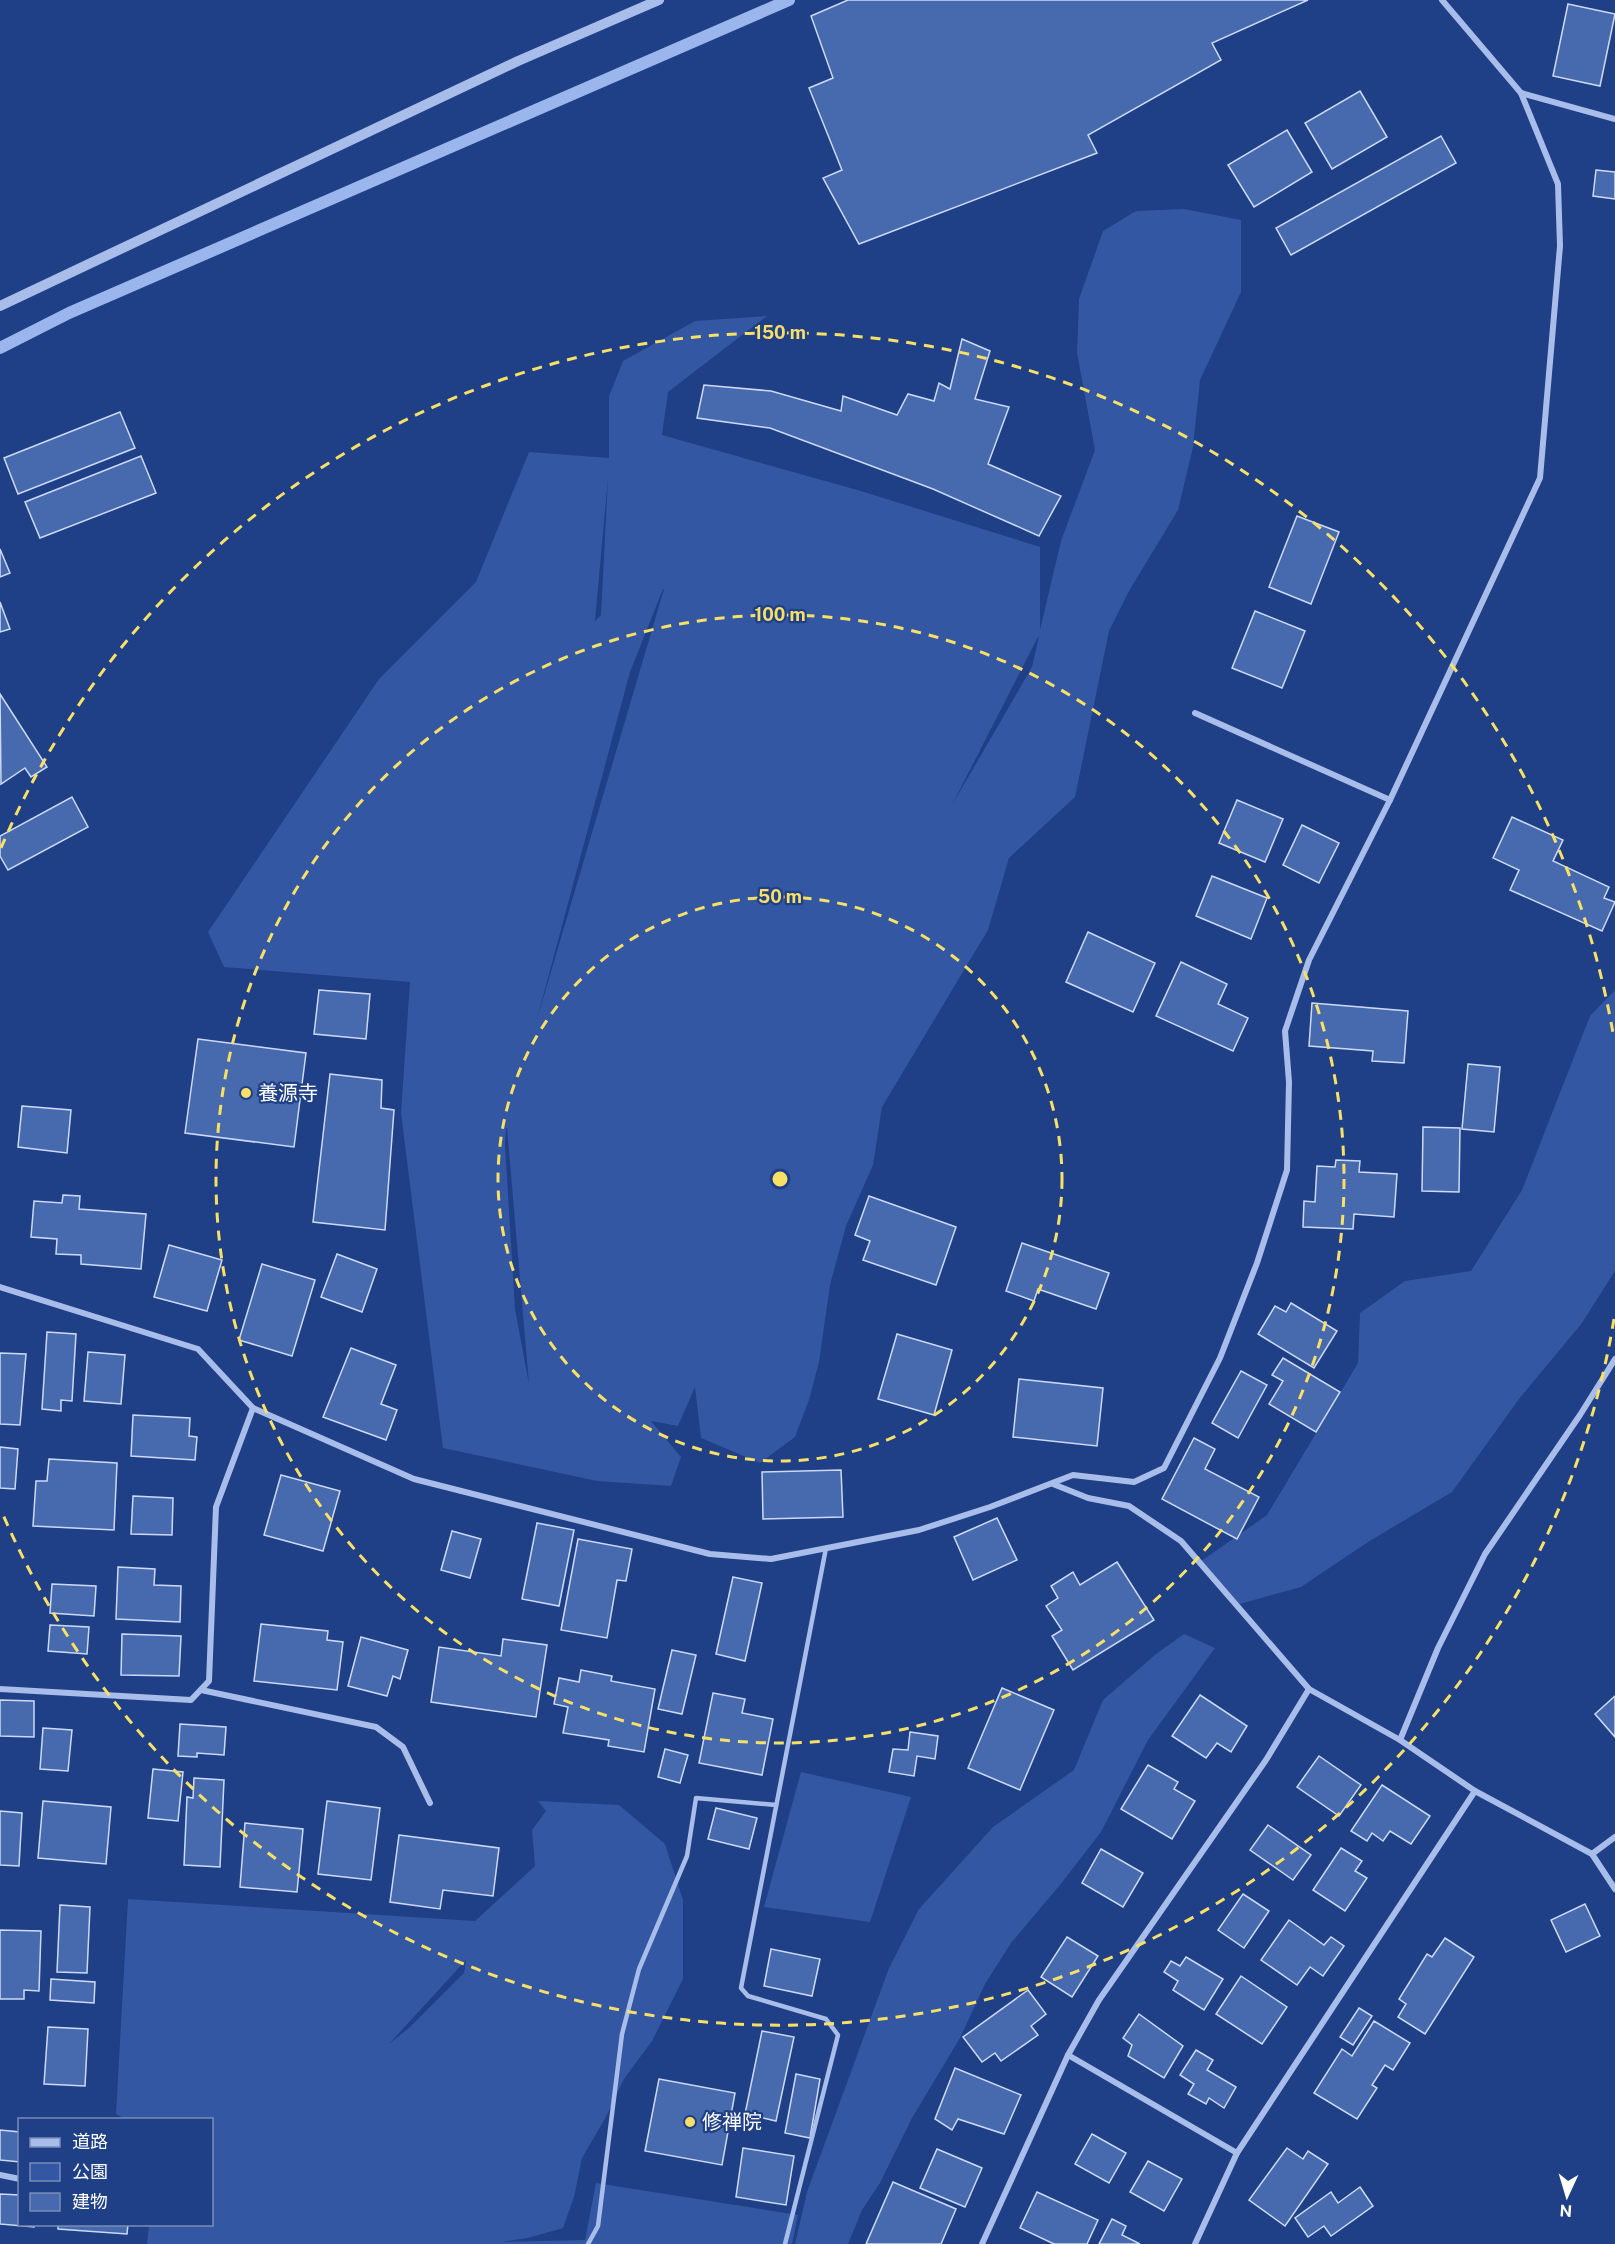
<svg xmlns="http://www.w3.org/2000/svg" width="1615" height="2244" font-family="'Public Sans','Noto Sans JP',sans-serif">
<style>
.green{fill:#3357a3;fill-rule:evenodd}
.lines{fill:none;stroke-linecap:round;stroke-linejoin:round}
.stream{stroke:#9bb6ec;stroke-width:12}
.building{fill:#4769ae;stroke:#ccdaf7;stroke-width:1.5}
.service{stroke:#a8bdea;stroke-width:4.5}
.minor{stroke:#a8bdea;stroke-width:6}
.tertiary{stroke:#a8bdea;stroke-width:10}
.ring{fill:none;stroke:#f8e067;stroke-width:3;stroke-dasharray:10 8}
.poi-dot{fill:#f8e067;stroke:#1f3f86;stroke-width:2}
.labels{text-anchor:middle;stroke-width:4.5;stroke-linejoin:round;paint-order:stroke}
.poi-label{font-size:20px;fill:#fff;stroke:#1f3f86;text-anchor:start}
.centre{fill:#f8e067;stroke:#1f3f86;stroke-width:3}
.ring-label{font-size:18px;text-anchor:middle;font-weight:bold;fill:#f8e067;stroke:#1f3f86;stroke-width:4.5;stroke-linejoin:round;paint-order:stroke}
</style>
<rect width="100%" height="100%" fill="#1f3f86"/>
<g class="green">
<path d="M1184,209L1241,220V292L1200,380L1193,447L1178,510L1129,591L1109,631L1075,797L1009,858L988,930L882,1107L873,1165L846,1226L830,1285L819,1362L809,1400L795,1437L760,1463L701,1438L695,1387L678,1426L651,1421L681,1457L671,1486L597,1481L443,1448L401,1113L410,982L224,967L208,932L379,679L476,582L529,452L609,458V396L623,361L695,321L767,316L668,392L662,435L861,491L1040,547V630L1061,541L1095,450L1077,353L1079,299L1103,231L1136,211ZM608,478L601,615L595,621ZM663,589H664L537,1019L630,672ZM1039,636L1032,667L952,805L1038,637ZM506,1128H507L529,1384L515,1309L505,1145Z"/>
<path d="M1615,990V1271L1582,1323L1519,1399L1452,1492L1368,1542L1301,1587L1236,1605L1200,1562L1267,1515L1358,1363L1360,1313L1405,1281L1471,1271L1522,1190L1590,1016Z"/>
<path d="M1184,1634L1215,1648L1148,1740L1101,1832L1060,1885L1011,1943L985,1984L960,2038L912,2118L880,2183L862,2210L848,2244H795L807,2192L889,1968L919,1909L993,1827L1074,1770L1103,1700L1156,1654Z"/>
<path d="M801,1772L911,1797L870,1922L764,1907Z"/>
<path d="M538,1801L619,1805L665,1844L683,1900V1979L652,2041L624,2079L606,2117L582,2158L574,2197L563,2228L528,2238L502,2242L585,2240L596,2183L798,2215L792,2244H147L149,2225L212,2224V2120L125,2119L116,2114L128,1899L475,1921L535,1866L532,1830L546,1811ZM466,1960L464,1973L410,2027L389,2044Z"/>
</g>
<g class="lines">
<path class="stream" d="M0,348L69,313L789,0"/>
</g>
<g class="building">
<path d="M848,0H1308L1212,43L1221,60L1088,135L1097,153L859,244L823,178L842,170L809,88L833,78L811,16Z"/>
<path d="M1568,4L1615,14L1600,86L1553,76Z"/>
<path d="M1360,91L1387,137L1332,169L1305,123Z"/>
<path d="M1287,130L1312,172L1254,207L1228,165Z"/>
<path d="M1441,136L1456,163L1291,255L1276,228Z"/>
<path d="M1596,170L1615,172V199L1593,196Z"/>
<path d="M962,339L990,351L975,399L1009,407L988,464L1061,496L1039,536L933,489L770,428L697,418L704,385L771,391L841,411L843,396L897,415L908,394L934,401L939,383L950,389Z"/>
<path d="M120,412L135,448L18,494L4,458Z"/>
<path d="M141,456L156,493L40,538L25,502Z"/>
<path d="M1297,516L1339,532L1311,604L1269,587Z"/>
<path d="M0,549L10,573L0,577Z"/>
<path d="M0,602L10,629L0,632Z"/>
<path d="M1255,611L1305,631L1282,688L1232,668Z"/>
<path d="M0,694L47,767L31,777L25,768L1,784Z"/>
<path d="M72,797L88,827L8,870L0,856V836Z"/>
<path d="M1237,800L1283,819L1265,862L1219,843Z"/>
<path d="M1512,817L1563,840L1553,861L1609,887L1604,898L1615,902L1602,931L1510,890L1519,870L1493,858Z"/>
<path d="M1302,825L1339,843L1319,883L1283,865Z"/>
<path d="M1212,876L1267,898L1251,939L1196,916Z"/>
<path d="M1088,932L1155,963L1133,1012L1066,982Z"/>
<path d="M1181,962L1227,984L1218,1004L1248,1018L1233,1051L1156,1016Z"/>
<path d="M319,990L370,994L366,1039L314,1034Z"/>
<path d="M1312,1003L1408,1011L1404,1063L1372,1061L1373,1051L1309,1046Z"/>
<path d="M198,1039L306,1053L294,1147L185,1133Z"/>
<path d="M1468,1064L1500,1067L1494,1132L1462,1129Z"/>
<path d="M330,1074L382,1080L381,1108L394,1110L385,1230L313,1222Z"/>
<path d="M22,1106L71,1110L67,1153L18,1147Z"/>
<path d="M1423,1127L1460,1128L1459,1192L1422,1191Z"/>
<path d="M1336,1160L1360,1161L1359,1172L1397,1174L1394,1217L1354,1214L1353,1229L1303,1227L1304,1201L1315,1202L1317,1166L1335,1167Z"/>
<path d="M63,1195L80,1196L79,1209L146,1214L141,1269L81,1264V1255L56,1254L57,1239L31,1237L34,1201L62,1203Z"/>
<path d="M869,1196L956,1227L936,1285L863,1260L870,1241L855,1235Z"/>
<path d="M1022,1243L1109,1273L1096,1309L1038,1289L1034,1301L1006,1291Z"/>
<path d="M169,1245L222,1260L207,1311L154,1297Z"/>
<path d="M337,1254L377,1269L362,1312L321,1297Z"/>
<path d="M262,1264L315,1280L292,1356L239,1340Z"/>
<path d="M1291,1303L1337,1331L1314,1368L1258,1334L1275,1306L1286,1312Z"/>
<path d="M47,1332L76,1334L72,1401L61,1400V1411L42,1409Z"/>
<path d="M897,1334L952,1350L934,1415L878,1399Z"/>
<path d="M351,1348L396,1365L381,1404L397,1410L386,1440L323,1417Z"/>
<path d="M88,1352L125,1355L121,1404L84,1401Z"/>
<path d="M0,1353L26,1354L20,1425L0,1424Z"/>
<path d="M1283,1358L1340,1392L1316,1432L1269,1404L1283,1381L1272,1375Z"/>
<path d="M1241,1371L1267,1385L1238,1438L1212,1423Z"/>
<path d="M1019,1379L1103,1388L1097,1446L1013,1437Z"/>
<path d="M133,1415L190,1418L189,1436L197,1437L195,1460L131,1456Z"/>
<path d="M1194,1438L1215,1449L1205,1469L1259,1497L1237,1539L1162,1499Z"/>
<path d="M0,1447L18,1449L15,1489L0,1488Z"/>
<path d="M49,1459L117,1463L114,1530L33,1526L36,1481H47Z"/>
<path d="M841,1470L843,1517L763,1519L762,1472Z"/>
<path d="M281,1475L340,1491L323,1551L264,1535Z"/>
<path d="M133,1496L173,1498L172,1535L131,1534Z"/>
<path d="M997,1518L1017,1560L973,1580L954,1537Z"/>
<path d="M537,1523L574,1530L559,1606L522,1599Z"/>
<path d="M452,1531L481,1539L470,1578L441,1570Z"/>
<path d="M578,1539L632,1549L626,1581L617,1580L607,1638L561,1630Z"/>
<path d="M1117,1562L1154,1620L1073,1670L1052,1636L1062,1630L1046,1606L1058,1598L1051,1586L1073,1572L1080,1585Z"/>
<path d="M118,1567L155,1569L154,1585L181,1586L180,1622L116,1619Z"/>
<path d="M733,1577L762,1583L745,1661L716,1654Z"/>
<path d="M52,1584L96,1586L94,1616L50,1613Z"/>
<path d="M261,1624L328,1631L327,1640L343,1642L337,1690L254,1681Z"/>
<path d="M50,1625L89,1627L87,1654L48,1651Z"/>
<path d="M122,1634L181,1636L179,1676L121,1675Z"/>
<path d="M361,1637L408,1650L400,1679L393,1676L387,1696L348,1686Z"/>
<path d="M503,1639L547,1645L536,1717L431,1702L439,1647L501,1656Z"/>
<path d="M672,1650L696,1655L682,1714L658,1709Z"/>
<path d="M581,1670L612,1676L611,1681L655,1689L644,1752L608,1746L609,1740L563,1733L568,1707L554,1704L559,1678L579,1682Z"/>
<path d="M1002,1688L1054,1710L1020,1790L968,1768Z"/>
<path d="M713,1693L745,1699L742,1713L773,1719L762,1775L699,1763Z"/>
<path d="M1200,1695L1247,1726L1231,1752L1217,1743L1206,1758L1172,1736Z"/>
<path d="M1615,1696V1737L1595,1714Z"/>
<path d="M0,1700L34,1701V1737L0,1736Z"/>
<path d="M180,1724L226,1727L224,1755L197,1753V1757L178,1756Z"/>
<path d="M43,1728L72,1730L68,1771L40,1769Z"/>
<path d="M910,1732L938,1736L935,1759L917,1756L914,1776L889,1772L893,1749L908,1750Z"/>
<path d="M665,1749L688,1755L680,1783L658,1777Z"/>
<path d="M1319,1756L1361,1785L1339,1816L1297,1787Z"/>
<path d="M1148,1765L1178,1782L1174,1789L1195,1801L1172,1839L1121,1809Z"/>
<path d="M153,1769L183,1772L178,1821L148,1818Z"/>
<path d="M194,1778L224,1780L220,1867L184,1865L187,1797L193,1798Z"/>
<path d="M1382,1785L1430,1816L1411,1844L1390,1831L1383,1841L1372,1833L1367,1841L1351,1831Z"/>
<path d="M43,1801L111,1807L106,1864L38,1858Z"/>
<path d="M327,1801L380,1808L371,1880L318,1874Z"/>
<path d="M716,1808L757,1818L749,1849L708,1839Z"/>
<path d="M0,1811L22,1813L19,1866L0,1865Z"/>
<path d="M245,1823L303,1829L297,1892L240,1887Z"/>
<path d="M1268,1825L1311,1855L1293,1880L1250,1850Z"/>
<path d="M399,1835L499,1848L493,1896L443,1890L440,1909L390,1902Z"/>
<path d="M1341,1848L1362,1861L1355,1871L1367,1878L1345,1911L1313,1890Z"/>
<path d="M1101,1849L1143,1873L1123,1907L1082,1883Z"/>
<path d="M1243,1894L1269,1911L1244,1948L1218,1930Z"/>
<path d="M1585,1904L1600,1936L1566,1952L1551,1920Z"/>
<path d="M60,1905L90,1907L87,1973L57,1972Z"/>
<path d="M1289,1920L1324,1945L1331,1937L1344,1946L1323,1976L1310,1967L1297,1985L1261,1960Z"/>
<path d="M0,1930L41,1931L39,1991L24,1990V1999H0Z"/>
<path d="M1067,1937L1098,1956L1072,1997L1041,1977Z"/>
<path d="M1445,1938L1474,1957L1425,2034L1398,2017L1406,2004L1399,1999L1427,1954L1432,1957Z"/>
<path d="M771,1949L820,1959L812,1996L764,1986Z"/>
<path d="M1186,1957L1223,1979L1204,2010L1173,1990L1178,1981L1164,1972L1171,1961L1180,1966Z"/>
<path d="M1241,1976L1287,2007L1262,2044L1216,2014Z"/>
<path d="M51,1979L95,1982L94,2003L50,2000Z"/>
<path d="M1028,1990L1046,2014L1031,2026L1038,2035L1001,2061L995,2053L982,2062L963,2037Z"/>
<path d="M1359,2008L1372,2016L1353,2045L1340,2037Z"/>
<path d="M1139,2014L1183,2046L1164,2078L1128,2056L1132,2045L1123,2038Z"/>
<path d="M1374,2021L1410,2043L1393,2070L1385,2065L1372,2085L1377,2088L1357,2119L1314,2093L1342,2049L1352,2056Z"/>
<path d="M48,2027L88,2029L85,2086L44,2084Z"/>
<path d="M762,2031L794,2037L776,2121L745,2114Z"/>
<path d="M1196,2050L1213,2060L1207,2070L1236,2087L1224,2108L1209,2098L1206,2104L1188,2094L1194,2084L1180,2075Z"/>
<path d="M955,2068L1021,2095L1004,2134L958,2119L952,2130L935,2119Z"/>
<path d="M796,2074L820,2079L810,2138L785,2133Z"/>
<path d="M659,2079L735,2093L722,2165L645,2151Z"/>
<path d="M0,2130L20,2132V2162L0,2160Z"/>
<path d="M1092,2134L1126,2153L1109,2183L1075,2164Z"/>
<path d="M743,2148L794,2156L786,2205L736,2197Z"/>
<path d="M1287,2148L1303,2159L1308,2151L1328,2164L1285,2226L1249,2200Z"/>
<path d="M937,2149L982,2168L965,2207L920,2188Z"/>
<path d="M1148,2161L1182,2179L1164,2211L1130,2192Z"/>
<path d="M893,2182L956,2209L941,2244H866Z"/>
<path d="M1360,2187L1373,2206L1331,2236L1324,2226L1308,2237L1295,2218L1331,2192L1338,2203Z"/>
<path d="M1037,2192L1098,2220L1087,2244H1054L1020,2228Z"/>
<path d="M0,2194L20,2195V2224H34V2227L0,2224Z"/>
<path d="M1112,2219L1126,2226L1122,2235L1140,2244H1099Z"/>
<path d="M58,2224H128L127,2234L58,2229Z"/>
</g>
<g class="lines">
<g class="service">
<path d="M588,2244L598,2226L622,2034L639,1969L687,1856L696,1798L776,1805"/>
<path d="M785,2244L838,2035L826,2019L748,1996L741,1988L826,1548"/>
</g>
<g class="minor">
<path d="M1521,93L1615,119"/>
<path d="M1195,713L1390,800"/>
<path d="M0,1287L198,1349L253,1408L414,1479L710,1554L771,1559L919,1530L990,1507L1073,1475L1134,1482L1164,1468L1220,1358L1257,1263L1287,1170L1289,1082L1285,1031L1309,960L1390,800L1540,478L1560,246L1558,184L1521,93L1442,0"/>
<path d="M1053,1484L1088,1498L1129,1506L1181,1541L1309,1689L1400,1740L1475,1791L1592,1854L1615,1889"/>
<path d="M0,1689L191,1700L209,1681L216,1507L253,1408"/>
<path d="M201,1690L376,1727L403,1747L430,1803"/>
<path d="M1400,1740L1438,1648L1485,1554L1580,1415L1615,1359"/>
<path d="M1592,1854L1615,1837"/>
<path d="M1068,2055L1237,2153"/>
<path d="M0,2175L20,2179"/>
<path d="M982,2244L1068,2055L1099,2000L1266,1760L1309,1689"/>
<path d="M1195,2244L1237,2153L1475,1791"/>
</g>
<path class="tertiary" d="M0,306L518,61L659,0"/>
</g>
<g class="ring">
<circle cx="780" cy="1179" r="282"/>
<circle cx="780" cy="1179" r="564"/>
<path d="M1614 1319A846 846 0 0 1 1 1510M1 848A846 846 0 0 1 1614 1039"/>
</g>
<g class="poi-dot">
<circle cx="246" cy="1093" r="6"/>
<circle cx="690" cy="2122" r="6"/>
</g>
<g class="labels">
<g class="poi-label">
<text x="258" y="1100">養源寺</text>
<text x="702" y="2129">修禅院</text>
</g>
</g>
<circle cx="780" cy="1179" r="9" class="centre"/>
<g class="ring-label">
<text x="780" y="339">150 m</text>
<text x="780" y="621">100 m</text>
<text x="780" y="903">50 m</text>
</g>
<rect x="18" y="2118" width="195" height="108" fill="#1f3f86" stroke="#798cb6" stroke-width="1.5"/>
<rect x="30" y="2138" width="30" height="9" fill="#a8bdea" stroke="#798cb6" stroke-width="1.5"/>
<text x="72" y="2148" font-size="18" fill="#ffffff">道路</text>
<rect x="30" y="2163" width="30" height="18" fill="#3357a3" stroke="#798cb6" stroke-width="1.5"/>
<text x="72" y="2178" font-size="18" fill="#ffffff">公園</text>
<rect x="30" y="2193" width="30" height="18" fill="#4769ae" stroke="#798cb6" stroke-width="1.5"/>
<text x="72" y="2208" font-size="18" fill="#ffffff">建物</text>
<g transform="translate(1567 2196) rotate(184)" stroke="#1f3f86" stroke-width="4.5" paint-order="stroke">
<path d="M0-4.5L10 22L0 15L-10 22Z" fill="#ffffff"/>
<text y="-9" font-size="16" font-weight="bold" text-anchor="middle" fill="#ffffff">N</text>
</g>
</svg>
